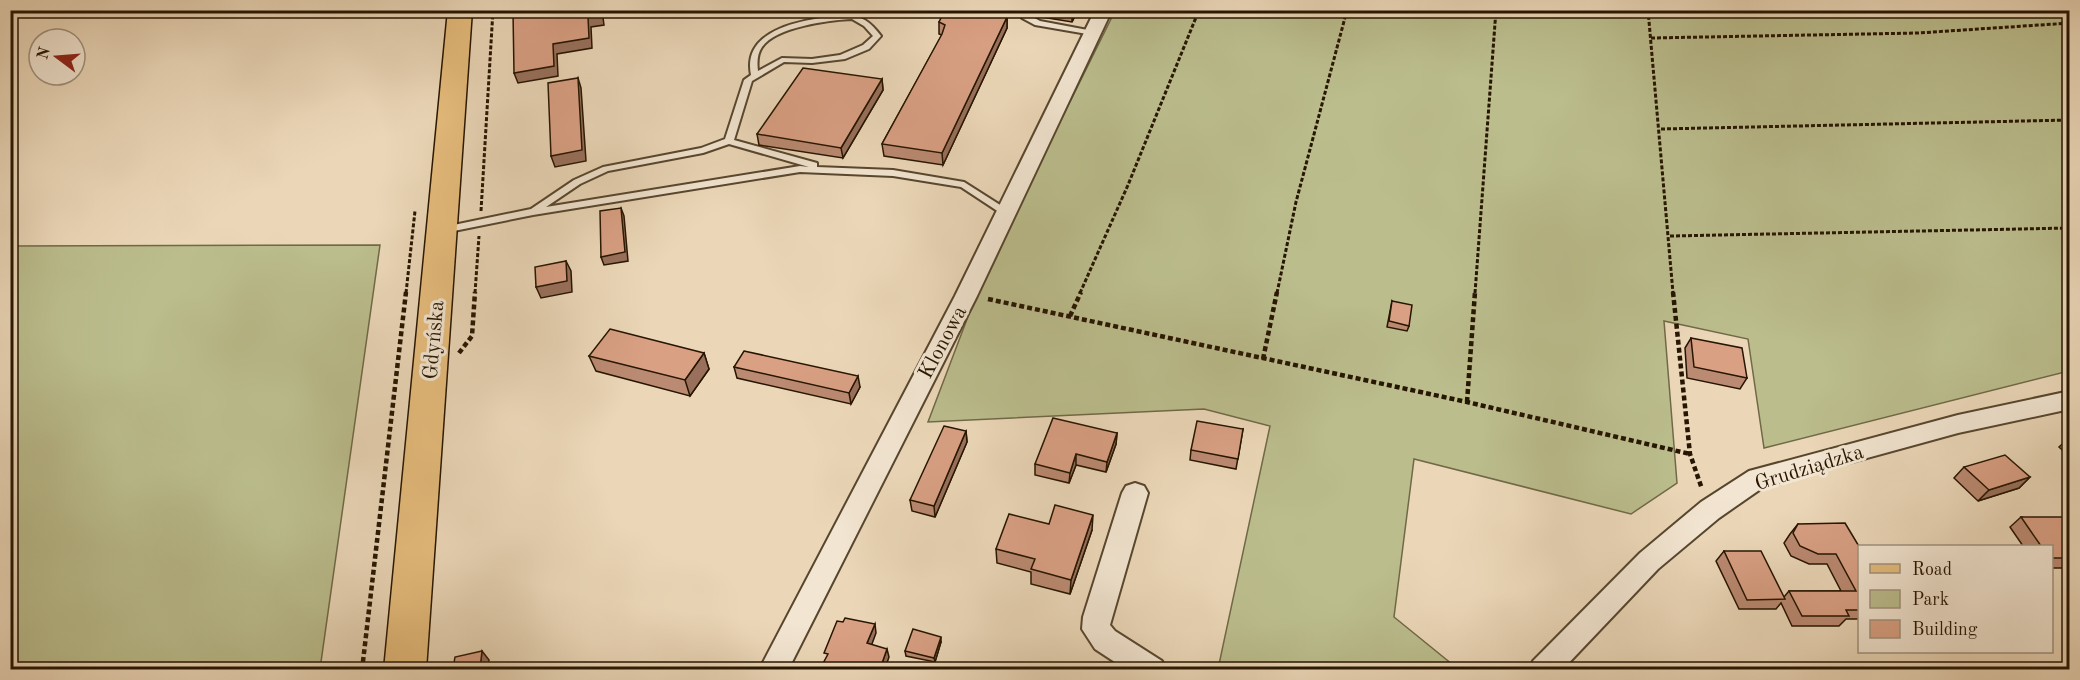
<svg xmlns="http://www.w3.org/2000/svg" width="2080" height="680" font-family="'Old Standard TT',serif">
<style>
.green{fill:#bbbd8d;stroke:#706946;stroke-width:1.5}
.lines{fill:none;stroke-linecap:round;stroke-linejoin:round}
.lane-casing{stroke:#57462e;stroke-width:4}
.street-casing{stroke:#57462e;stroke-width:4}
.primary-casing{stroke:#261500;stroke-width:3}
.path-far1{stroke:#261500;stroke-width:3;stroke-dasharray:4 2;stroke-linecap:butt}
.path{stroke:#261500;stroke-width:4.5;stroke-dasharray:5 3;stroke-linecap:butt}
.lane{fill:#f2e5d1;fill-rule:evenodd}
.street{fill:#f2e5d1;fill-rule:evenodd}
.primary{fill:#e6bc7c;fill-rule:evenodd}
.wall{fill:#bb8a72;stroke:#261500;stroke-width:1.5}
.shaded-wall{fill:#98705c;stroke:#261500;stroke-width:1.5}
.building{fill:#d9a084;stroke:#261500;stroke-width:1.5}
.labels{text-anchor:middle;stroke-width:6;stroke-linejoin:round;paint-order:stroke}
.street-label{font-size:21px;fill:#261500;stroke:#f2e5d1}
</style>
<rect width="100%" height="100%" fill="#ebd7b8"/>
<filter id="stains"><feTurbulence type="fractalNoise" baseFrequency=".00333" numOctaves="4"/><feColorMatrix values="0 0 0 0 .2 0 0 0 0 .09 0 0 0 0 .02 0 0 0 .5 -.17"/></filter>
<radialGradient id="worn" r=".72"><stop offset=".6" stop-color="#630" stop-opacity="0"/><stop offset="1" stop-color="#630" stop-opacity=".3"/></radialGradient>
<g class="green">
<path d="M1115,11H2069V371L1764,448L1748,339L1664,321L1677,483L1631,514L1414,459L1394,617L1458,669H1218L1270,426L1204,409L928,422L983,277Z"/>
<path d="M380,245L320,669H11V246Z"/>
</g>
<g class="lines">
<defs>
<g id="lane">
<path d="M1020,10H1028L1029,15L1040,21L1093,31L1097,33L1093,35L1035,25L1022,18Z"/>
<path d="M843,15C860,14 871,22 881,36L869,49L845,59L812,63L784,62L752,81L734,140L817,163V167L893,170L964,182L1008,210L1010,212L1008,214H1002L961,187L893,176L800,172L533,215L444,233L439,230L444,227L531,209L574,180L603,167L701,148L725,139L744,80L751,75C741,27 808,19 843,15ZM852,19L864,26L873,36L863,45L840,55L812,59L782,58L758,71C757,63 757,54 762,47C776,27 829,20 852,19ZM729,144L809,167L800,166L546,207L580,184L608,171L703,153Z"/>
</g>
<g id="street">
<path d="M1095,10H1112L977,296L788,670H759L955,296Z"/>
<path d="M2070,391V409L1958,433L1765,486L1719,518L1658,569L1562,670H1529L1533,661L1640,553L1701,502L1749,471L1958,415Z"/>
<path d="M1135,483L1144,486L1148,493L1110,625L1115,631L1162,661L1166,670H1127L1095,649L1082,629L1083,617L1122,493L1126,486Z"/>
</g>
<path id="primary" d="M448,10H472L426,670H384Z"/>
</defs>
<use href="#lane" class="lane-casing"/>
<use href="#street" class="street-casing"/>
<use href="#primary" class="primary-casing"/>
<g class="path-far1">
<path d="M1648,10L1673,293"/>
<path d="M1651,38L1918,33L2070,23"/>
<path d="M1661,129L2070,120"/>
<path d="M481,211L493,10"/>
<path d="M1670,236L2070,228"/>
<path d="M406,293L415,211"/>
<path d="M475,293L479,236"/>
<path d="M1080,293L1128,185L1199,10"/>
<path d="M1277,293L1296,202L1347,10"/>
<path d="M1475,293L1496,10"/>
</g>
<g class="path">
<path d="M1673,292L1690,454L1702,489"/>
<path d="M988,299L1467,402L1690,454"/>
<path d="M1070,316L1081,292"/>
<path d="M459,353L472,336L475,292"/>
<path d="M1263,359L1277,292"/>
<path d="M1467,402L1475,292"/>
<path d="M362,670L406,292"/>
</g>
<use href="#lane" class="lane"/>
<use href="#street" class="street"/>
<use href="#primary" class="primary"/>
</g>
<g class="wall">
<path d="M1042,10H1078L1072,22L1042,17Z"/>
<path d="M1007,17V28L943,165L884,156L882,144L942,35L939,34V22Z"/>
<path d="M882,79L883,90L843,158L759,145L757,134Z"/>
<path d="M1392,301L1409,326L1407,331L1387,327Z"/>
<path d="M1691,338L1747,378L1740,389L1687,378L1685,348Z"/>
<path d="M704,353L709,369L690,396L596,371L589,356Z"/>
<path d="M734,367L860,387L851,404L737,378Z"/>
<path d="M1243,429L1236,469L1190,460L1191,450Z"/>
<path d="M966,431L967,442L935,517L912,511L910,500Z"/>
<path d="M1117,433L1116,444L1106,472L1076,465L1069,483L1035,475V464Z"/>
<path d="M2070,437V457L2059,447Z"/>
<path d="M1964,467L2030,477L2019,488L1978,501L1954,478Z"/>
<path d="M2021,517L2070,527V568H2052V546H2023L2010,527Z"/>
<path d="M1049,524L1092,530L1070,594L1031,584V572L997,563L996,549Z"/>
<path d="M1798,524L1860,548V619H1846L1839,626H1792L1781,603L1776,609H1739L1716,561L1724,551L1784,597L1789,591H1841L1827,564H1809L1791,556L1784,543L1790,534Z"/>
<path d="M941,642L935,662L906,656L905,651Z"/>
</g>
<g class="shaded-wall">
<path d="M600,10H602L604,25L591,27L592,48L557,54L558,76L518,83L514,73L588,17Z"/>
<path d="M1072,10H1078L1072,22Z"/>
<path d="M1007,17V28L943,165L942,153Z"/>
<path d="M578,78L581,88L586,161L555,167L551,156Z"/>
<path d="M882,79L883,90L843,158L841,148Z"/>
<path d="M621,208L624,216L628,261L604,265L601,257Z"/>
<path d="M566,261L571,271L572,292L541,298L536,287Z"/>
<path d="M704,353L709,369L690,396L685,380Z"/>
<path d="M858,376L860,387L851,404L849,393Z"/>
<path d="M966,431L967,442L935,517L934,506Z"/>
<path d="M1117,433L1116,444L1106,472L1107,462Z"/>
<path d="M1076,454V465L1069,483L1070,473Z"/>
<path d="M2030,477L2019,488L1978,501L1989,490Z"/>
<path d="M1093,515L1092,530L1070,594L1071,580Z"/>
<path d="M875,624L876,633L869,652L867,643Z"/>
<path d="M941,637V642L935,662L934,658Z"/>
<path d="M887,649L889,657L885,669H880Z"/>
<path d="M482,651L489,660L488,669H480Z"/>
</g>
<g class="building">
<path d="M522,10H600L601,15L588,17L589,38L553,44L554,66L514,73L513,12Z"/>
<path d="M945,10H960L1007,17L942,153L882,144L942,34L945,25L939,22Z"/>
<path d="M803,68L882,79L841,148L757,134Z"/>
<path d="M578,78L582,150L551,156L548,83Z"/>
<path d="M621,208L625,252L601,257L600,211Z"/>
<path d="M566,261L567,281L536,287L535,267Z"/>
<path d="M1392,301L1412,305L1409,326L1389,321Z"/>
<path d="M610,329L704,353L685,380L589,356Z"/>
<path d="M1691,338L1742,348L1747,378L1694,367Z"/>
<path d="M744,351L858,376L849,393L734,367Z"/>
<path d="M1053,418L1117,433L1107,462L1076,454L1070,473L1035,464Z"/>
<path d="M1197,421L1243,429L1238,459L1191,450Z"/>
<path d="M944,426L966,431L934,506L910,500Z"/>
<path d="M2005,455L2030,477L1989,490L1964,467Z"/>
<path d="M1055,505L1093,515L1071,580L1031,569L1035,559L996,549L1009,514L1049,524Z"/>
<path d="M2021,517H2062L2070,527V558H2052V546H2041Z"/>
<path d="M1845,523L1860,548V610H1846L1849,616H1802L1789,591H1856L1836,554H1818L1800,546L1793,533L1798,524Z"/>
<path d="M1724,551H1761L1785,599L1747,600Z"/>
<path d="M845,618L875,624L867,643L887,649L880,669H820L828,654L824,653L837,621L843,622Z"/>
<path d="M913,629L941,637L934,658L905,651Z"/>
<path d="M482,651L480,669H453L455,657Z"/>
</g>
<g class="labels">
<g class="street-label">
<text transform="translate(433 340) rotate(-85)" y="7">Gdyńska</text>
<text transform="translate(942 342) rotate(-62)" y="7">Klonowa</text>
<text transform="translate(1809 467) rotate(-17)" y="7">Grudziądzka</text>
</g>
</g>
<rect width="2080" height="680" fill="none" stroke="#ebd7b8" stroke-width="36"/>
<rect x="12" y="12" width="2056" height="656" fill="none" stroke="#261500" stroke-width="3"/>
<rect x="18" y="18" width="2044" height="644" fill="none" stroke="#261500" stroke-width="1.5"/>
<rect x="1858" y="545" width="195" height="108" fill="#f2e5d1" stroke="#a0927d" stroke-width="1.5"/>
<rect x="1870" y="564" width="30" height="9" fill="#e6bc7c" stroke="#a0927d" stroke-width="1.5"/>
<text x="1912" y="575" font-size="18" fill="#261500">Road</text>
<rect x="1870" y="590" width="30" height="18" fill="#bbbd8d" stroke="#a0927d" stroke-width="1.5"/>
<text x="1912" y="605" font-size="18" fill="#261500">Park</text>
<rect x="1870" y="620" width="30" height="18" fill="#d9a084" stroke="#a0927d" stroke-width="1.5"/>
<text x="1912" y="635" font-size="18" fill="#261500">Building</text>
<g transform="translate(57 57) rotate(286)"><circle r="28" fill="#f2e5d1" stroke="#a0927d" stroke-width="1.5"/>
<path d="M0-4.5L10 22L0 15L-10 22Z" fill="#8f2418"/>
<text y="-9" font-size="16" font-weight="bold" text-anchor="middle" fill="#261500">N</text>
</g>
<rect width="100%" height="100%" filter="url(#stains)"/>
<rect width="100%" height="100%" fill="url(#worn)"/>
</svg>
